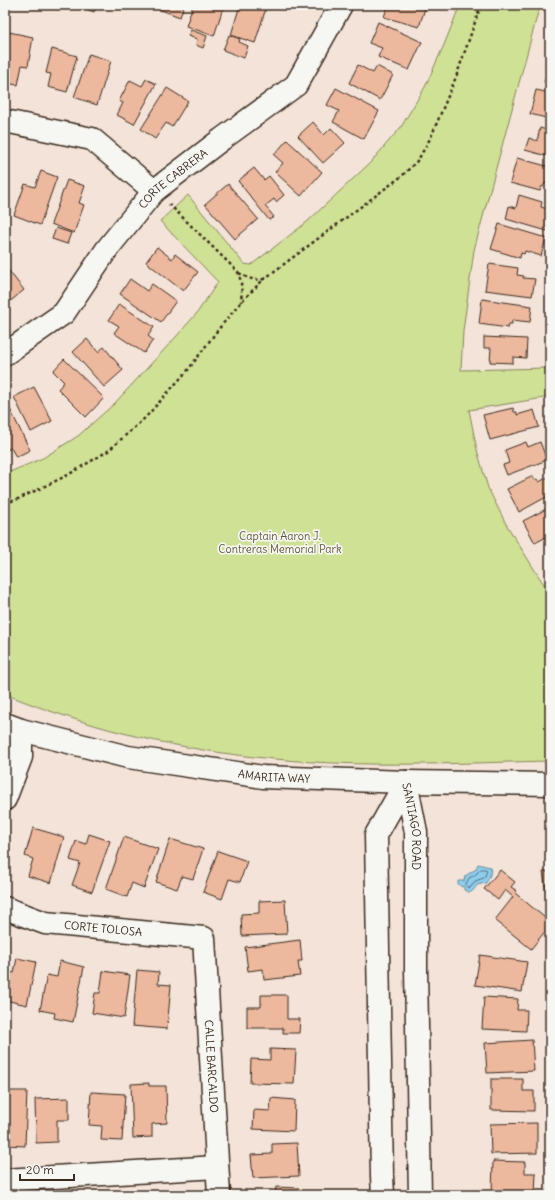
<svg xmlns="http://www.w3.org/2000/svg" width="555" height="1200" font-family="Delius,sans-serif">
<style>
.green{fill:#cfe195;stroke:#85865a}
.water{fill:#8cceed;stroke:#6c8c9a}
.lines{fill:none;stroke-linecap:round;stroke-linejoin:round}
.shore{stroke:#5b6c71;stroke-width:1}
.building{fill:#ecb89e;stroke:#3b2a1e}
.minor-casing{stroke:#3b2a1e;stroke-width:25}
.path{stroke:#3b2a1e;stroke-width:2.5;stroke-dasharray:3 3;stroke-linecap:butt}
.minor{stroke:#f6f6f2;stroke-width:22}
.labels{text-anchor:middle;stroke-width:3.5;stroke-linejoin:round;paint-order:stroke}
.street-label{font-size:11px;fill:#3b2a1e;stroke:#f6f6f2}
.park-label{font-size:11px;fill:#60583c;stroke:#f6f6f2}
</style>
<rect width="100%" height="100%" fill="#f3e3d9"/>
<filter id="ink" filterUnits="userSpaceOnUse"><feTurbulence type="fractalNoise" baseFrequency=".025" numOctaves="2"/><feDisplacementMap in="SourceGraphic" scale="8" xChannelSelector="R" yChannelSelector="G"/><feConvolveMatrix kernelMatrix="1 2 1 2 8 2 1 2 1" color-interpolation-filters="sRGB"/></filter>
<g filter="url(#ink)">
<path class="green" d="M460,5H540L474,250L463,331L461,370L550,368V397L469,410L477,450L488,488L506,524L539,577L550,593V761C459,763 366,768 275,759C182,751 91,729 5,694V474L43,458L78,436L114,404L175,338L197,313L218,282L160,221L188,195L244,264L251,265L307,222L371,162L401,127L425,87L444,45Z"/>
<path class="water" d="M478,864L490,867C492,872 489,878 486,883L477,885C473,890 473,895 464,890V886L462,887L458,884V881H464L465,876L476,869Z"/>
<g class="lines">
<path class="shore" d="M481,869H486L487,871L484,878L475,881L471,887L468,888L466,884L469,878L475,875Z"/>
</g>
<g class="building">
<path d="M76,5H97L94,12Z"/>
<path d="M151,5H184L180,17L150,6Z"/>
<path d="M193,5H224L214,36L186,26Z"/>
<path d="M240,5H256L266,8L255,43L231,35Z"/>
<path d="M388,5H426L419,27L384,17Z"/>
<path d="M378,22L422,42L409,70L378,57L382,48L369,43Z"/>
<path d="M191,30L207,36L203,48L196,45L197,39L188,36Z"/>
<path d="M9,32L33,37L28,66L22,65L18,85L5,83V53Z"/>
<path d="M229,35L240,39L239,42L248,46L244,58L223,50Z"/>
<path d="M52,49L77,56L67,92L48,87L51,74L46,73Z"/>
<path d="M89,54L111,61L97,105L74,97Z"/>
<path d="M358,65L373,73L377,66L393,75L380,100L349,83Z"/>
<path d="M548,71H550V84L544,82Z"/>
<path d="M146,79L156,84L134,124L117,115L123,103L119,101L130,80L142,86Z"/>
<path d="M167,88L188,101L172,127L166,123L155,139L141,129Z"/>
<path d="M336,88L379,111L364,139L333,122L339,111L327,105Z"/>
<path d="M536,90L550,93V119L530,114Z"/>
<path d="M313,122L324,135L331,128L345,143L323,163L298,136Z"/>
<path d="M540,128L550,131V157L525,150L529,138L537,141Z"/>
<path d="M287,140L322,172L301,196L275,172L283,163L274,155Z"/>
<path d="M517,158L550,167V184L545,183L543,187H541L540,191L510,183Z"/>
<path d="M254,168L264,180L269,176L284,195L276,202L274,199L265,206L274,217L269,220L238,181Z"/>
<path d="M41,171L57,177L40,225L14,215L25,184L35,187Z"/>
<path d="M67,180L85,186L79,203L84,205L74,233L51,224Z"/>
<path d="M228,184L258,219L235,239L205,204Z"/>
<path d="M519,195L542,202L541,207L550,210V221L547,231L506,219L509,206L516,208Z"/>
<path d="M499,224L546,238L541,256L525,251L524,254L521,253L520,258L491,249Z"/>
<path d="M56,228L71,233L67,244L52,239Z"/>
<path d="M157,247L172,259L175,254L198,272L183,291L146,262Z"/>
<path d="M489,264L518,268L517,275L524,276L523,278L535,279L532,296L485,290Z"/>
<path d="M5,266L24,290L7,304L5,302Z"/>
<path d="M130,279L147,291L152,284L176,301L161,322L120,294Z"/>
<path d="M482,299L532,306L530,322L512,320V324H509L508,328L479,324Z"/>
<path d="M119,304L154,327L148,336L153,340L144,353L114,333L119,326L109,320Z"/>
<path d="M484,337L527,339L526,358L513,357V363L490,362L491,348H484Z"/>
<path d="M87,339L98,352L104,347L123,370L104,387L73,352Z"/>
<path d="M64,359L104,398L86,417L58,389L64,382L53,371Z"/>
<path d="M34,387L52,421L31,432L14,397Z"/>
<path d="M5,399L30,450L16,457L11,448L5,451Z"/>
<path d="M513,408L514,412H517V415L534,410L539,427L490,440L483,415Z"/>
<path d="M526,442L528,447L540,442L547,460L507,475L503,465L509,463L505,450Z"/>
<path d="M533,476L535,480L537,479L539,482L550,476V495L519,512L507,489Z"/>
<path d="M550,507V535L535,543L523,521Z"/>
<path d="M33,828L64,837L51,883L28,876L33,859L25,856Z"/>
<path d="M89,834L110,841L92,892L72,885L80,863L70,860L76,841L86,844Z"/>
<path d="M124,837L158,849L144,888L132,883L127,897L106,889Z"/>
<path d="M170,839L203,849L193,879L182,876L177,889L156,882Z"/>
<path d="M218,851L247,861L240,882L229,879L222,899L203,892Z"/>
<path d="M500,870L515,882L511,887L517,891L515,893L550,922V925L531,949L495,920L513,897L505,890L498,900L484,889Z"/>
<path d="M550,871V919L543,872Z"/>
<path d="M285,900L287,934L242,936L241,914L259,913V901Z"/>
<path d="M300,940L302,961H298L300,976L264,980L263,969L248,971L245,947Z"/>
<path d="M480,955L527,962L522,992L475,985Z"/>
<path d="M17,958L36,962L27,1005L5,1000V971L14,973Z"/>
<path d="M60,961L84,967L73,1022L54,1018L55,1013L40,1010L47,975L57,977Z"/>
<path d="M137,970L159,972L158,984L171,985L167,1029L132,1026Z"/>
<path d="M103,971L130,975L124,1018L92,1013L95,993H100Z"/>
<path d="M261,995H287V1019H300L299,1033H283V1028H247V1007H261Z"/>
<path d="M484,997L518,999L517,1010H527L526,1031L482,1029Z"/>
<path d="M532,1040L534,1071L487,1073L485,1043Z"/>
<path d="M270,1049L296,1050L294,1084L250,1083L251,1059L270,1060Z"/>
<path d="M491,1079H523V1091H534V1111L491,1110Z"/>
<path d="M149,1083V1086H166L167,1123L152,1124V1137L133,1138L131,1084Z"/>
<path d="M5,1091H27L25,1146L5,1145Z"/>
<path d="M91,1092L125,1094L122,1141L101,1140L102,1126L89,1125Z"/>
<path d="M69,1098V1120H57V1142L36,1143L35,1099Z"/>
<path d="M271,1098L295,1100L294,1131L253,1129L254,1110L270,1111Z"/>
<path d="M537,1123V1153L491,1154L490,1124Z"/>
<path d="M297,1143L299,1176L253,1178L251,1155L272,1154V1144Z"/>
<path d="M493,1161L525,1162V1173H536L535,1194L492,1193Z"/>
<path d="M276,1187L299,1188L298,1195H275Z"/>
</g>
<g class="lines">
<defs>
<g id="minor">
<path d="M5,121L92,139L154,191"/>
<path id="s1" d="M5,354L64,313L107,249L154,191L222,139L296,85L341,5"/>
<path id="s2" d="M5,724L21,730L128,757L263,777L406,782L550,784"/>
<path id="s3" d="M406,782L416,832V969L420,1195"/>
<path d="M5,799L21,757V730"/>
<path id="s4" d="M5,908L45,923L204,938L219,1195"/>
<path d="M5,1180L217,1167"/>
<path d="M383,1195L382,1176L376,835L406,782"/>
</g>
</defs>
<use href="#minor" class="minor-casing"/>
<g class="path">
<path d="M169,204L238,272C242,283 242,291 241,302"/>
<path d="M239,273C247,278 254,281 264,279"/>
<path d="M5,503L18,499L66,476L108,451L145,418L188,370L217,331L241,302L264,279L402,176L418,160L431,137L456,77L481,5"/>
</g>
<use href="#minor" class="minor"/>
</g>
</g>
<g class="labels">
<g class="street-label">
<text dy="4" stroke="none"><textPath href="#s1" startOffset="246">CORTE CABRERA</textPath></text>
<text dy="4" stroke="none"><textPath href="#s2" startOffset="275">AMARITA WAY</textPath></text>
<text dy="4" stroke="none"><textPath href="#s3" startOffset="45">SANTIAGO ROAD</textPath></text>
<text dy="4" stroke="none"><textPath href="#s4" startOffset="101">CORTE TOLOSA</textPath></text>
<text dy="4" stroke="none"><textPath href="#s4" startOffset="331">CALLE BARCALDO</textPath></text>
</g>
<g class="park-label">
<text x="280" y="540">Captain Aaron J.<tspan x="280" dy="13">Contreras Memorial Park</tspan></text>
</g>
</g>
<rect width="555" height="1200" fill="none" stroke="#f6f6f2" stroke-width="20"/>
<rect x="10" y="10" width="535" height="1180" fill="none" stroke="#3b2a1e" stroke-width="1.5" filter="url(#ink)"/>
<path d="M20 1174v6h54v-6" fill="none" stroke="#3b2a1e" stroke-width="2"/>
<text x="26" y="1174" font-size="12" fill="#3b2a1e" stroke="#f6f6f2" stroke-width="3" paint-order="stroke">20 m</text>
</svg>
